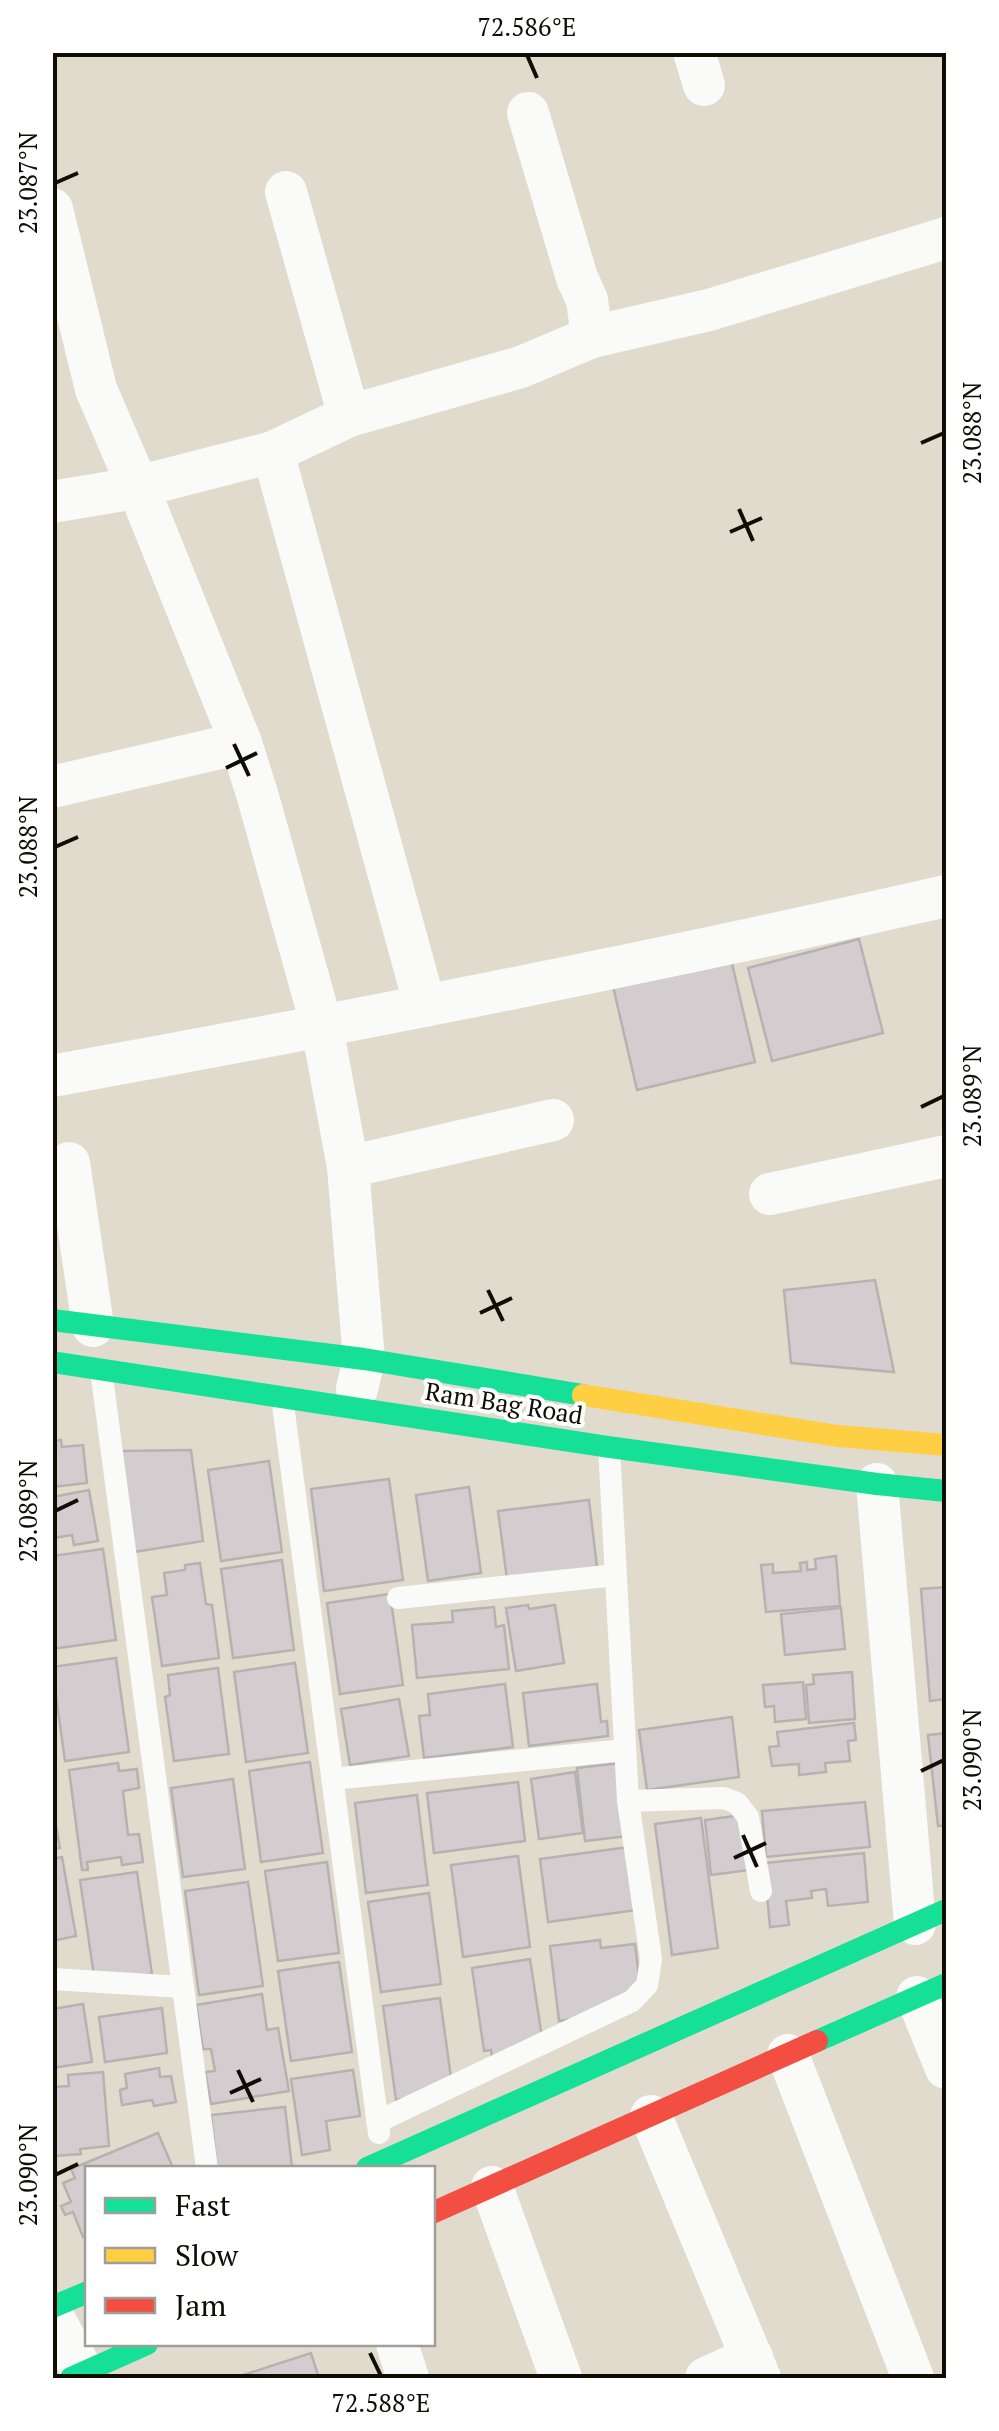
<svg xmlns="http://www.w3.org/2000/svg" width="999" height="2431" font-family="'PT Serif',serif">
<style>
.building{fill:#d3cdd0;stroke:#b6b2b0;stroke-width:2.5}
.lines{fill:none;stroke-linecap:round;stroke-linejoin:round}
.lane{stroke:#fafaf8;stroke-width:22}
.street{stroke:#fafaf8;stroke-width:42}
.fast{stroke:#16e098;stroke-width:22}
.slow{stroke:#ffcf43;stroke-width:22}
.jam{stroke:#f24e42;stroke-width:22}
.ticks{fill:none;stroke:#100d05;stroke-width:4}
.labels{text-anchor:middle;stroke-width:8;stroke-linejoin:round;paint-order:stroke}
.street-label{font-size:25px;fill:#100d05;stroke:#fff}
.neatline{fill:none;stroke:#100d05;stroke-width:4}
.ticks-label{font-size:25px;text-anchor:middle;fill:#100d05}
</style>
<rect width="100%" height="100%" fill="#e0dbcd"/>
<g class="building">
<path d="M859,939L883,1033L772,1061L748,968Z"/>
<path d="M730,955L755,1062L637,1090L612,982Z"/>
<path d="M875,1280L894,1372L791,1363L784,1290Z"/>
<path d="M61,1440L62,1447L83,1445L87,1483L52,1487V1441Z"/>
<path d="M191,1450L203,1541L134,1552L121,1451Z"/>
<path d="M269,1461L282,1552L221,1561L208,1470Z"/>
<path d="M389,1479L403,1580L324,1591L311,1489Z"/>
<path d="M469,1487L481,1573L428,1581L416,1495Z"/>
<path d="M89,1490L98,1541L74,1545L72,1535L54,1538L52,1497Z"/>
<path d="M589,1500L597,1567L507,1579L498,1511Z"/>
<path d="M103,1549L116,1640L52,1649V1556Z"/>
<path d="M836,1556L840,1606L766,1612L761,1565L773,1564V1573L801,1571L800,1563L807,1562V1570L816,1569L815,1559Z"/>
<path d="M282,1560L294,1650L233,1658L221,1569Z"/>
<path d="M200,1563L206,1604L212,1605L219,1658L162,1666L152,1597L167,1595L164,1573L185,1570V1565Z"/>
<path d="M946,1587V1699L930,1701L921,1589Z"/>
<path d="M390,1594L403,1685L340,1694L327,1603Z"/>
<path d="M528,1605L529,1609L555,1605L564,1663L516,1671L506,1608Z"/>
<path d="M494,1607L496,1627L504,1625L509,1669L417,1678L412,1625L453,1622L452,1611Z"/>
<path d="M841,1608L845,1649L785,1655L781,1614Z"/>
<path d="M116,1658L129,1752L65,1761L52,1667Z"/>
<path d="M295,1663L308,1753L246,1762L234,1672Z"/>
<path d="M218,1668L229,1754L174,1761L165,1697L170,1695L168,1675Z"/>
<path d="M852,1672L855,1719L809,1723L806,1685L814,1684L813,1675Z"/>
<path d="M803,1682L806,1719L775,1722L774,1706L765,1707L763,1685Z"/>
<path d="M505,1684L513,1747L424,1758L419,1716L430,1715L428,1694Z"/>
<path d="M597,1684L601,1722L607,1721L608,1736L529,1746L523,1693Z"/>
<path d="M399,1699L409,1756L350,1765L341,1709Z"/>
<path d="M732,1717L739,1777L647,1790L639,1730Z"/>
<path d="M854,1723L856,1740L848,1741L850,1761L825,1763L826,1772L799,1775V1764L772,1766L769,1747L779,1746L777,1732Z"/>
<path d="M946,1733V1825L938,1826L928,1735Z"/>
<path d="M310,1762L323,1853L261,1862L249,1771Z"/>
<path d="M118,1763L119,1771L137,1769L139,1788L123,1791L128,1835L139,1834L143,1862L122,1865L121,1857L87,1862L88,1870H82L69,1770Z"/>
<path d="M620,1763L628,1836L585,1841L577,1768Z"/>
<path d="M575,1772L583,1833L539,1839L531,1779Z"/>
<path d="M233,1779L245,1869L183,1877L171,1788Z"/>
<path d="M518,1782L525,1841L434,1853L427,1793Z"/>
<path d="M417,1795L428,1885L366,1893L355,1803Z"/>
<path d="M865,1802L870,1847L766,1857L762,1811Z"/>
<path d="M52,1803L60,1848L52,1849Z"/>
<path d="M742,1815L749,1870L711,1875L705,1820Z"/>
<path d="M701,1818L718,1948L672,1955L655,1824Z"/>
<path d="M629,1847L637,1910L548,1922L540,1859Z"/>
<path d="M864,1853L868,1902L828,1906L826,1889L811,1891L812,1898L786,1901L789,1925L770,1927L764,1863Z"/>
<path d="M518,1856L530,1947L463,1957L451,1865Z"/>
<path d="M62,1857L76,1936L52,1941V1859Z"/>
<path d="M327,1862L339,1953L278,1961L265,1871Z"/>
<path d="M137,1872L152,1974L95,1983L80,1880Z"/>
<path d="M248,1882L263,1986L199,1995L185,1891Z"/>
<path d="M429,1893L441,1984L381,1992L368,1902Z"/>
<path d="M600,1940L601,1948L635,1944L642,2000L608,2015L559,2021L550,1946Z"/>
<path d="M530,1959L543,2044L492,2058L491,2050L484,2051L472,1968Z"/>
<path d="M339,1962L352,2052L291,2061L278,1971Z"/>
<path d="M262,1994L267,2030L278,2028L289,2091L211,2104L205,2072L215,2071L211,2049H203L196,2005Z"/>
<path d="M440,1998L453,2092L396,2100L383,2006Z"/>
<path d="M83,2004L92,2062L52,2068V2009Z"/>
<path d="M162,2008L167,2053L105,2062L99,2017Z"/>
<path d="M159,2068L160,2077L171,2076L176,2102L154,2106L152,2100L122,2105L120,2090L127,2088L125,2074Z"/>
<path d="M353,2070L360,2116L326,2121L330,2150L302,2155L291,2079Z"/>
<path d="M103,2072L109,2146L80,2149L81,2154L55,2156L52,2087L69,2086L68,2075Z"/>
<path d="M285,2107L292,2167L217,2168L211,2115Z"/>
<path d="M158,2133L173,2168H88V2235L83,2237L73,2212L65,2215L61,2206L71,2202L63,2183L75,2178L71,2169Z"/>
<path d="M311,2353L319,2378H234Z"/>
</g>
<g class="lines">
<g class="lane">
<path d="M101,1370L207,2168"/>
<path d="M282,1397L379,2133"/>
<path d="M398,1598L616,1575"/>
<path d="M332,1779L625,1750"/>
<path d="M628,1801L724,1798L737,1803L748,1817L761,1891"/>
<path d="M52,1979L183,1987"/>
<path d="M377,2122L632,2001L647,1985L651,1959L628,1801L609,1447"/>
</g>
<g class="street">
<path d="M694,52L704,85"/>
<path d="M286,192L349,416"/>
<path d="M52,209L96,389L138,487L241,743L258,797L322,1027L348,1167L364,1359L357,1389"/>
<path d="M592,337L709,310L946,238"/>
<path d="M273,452L425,1006"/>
<path d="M52,502L129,489L273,452L349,416L521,367L592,337L587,300L577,278L528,113"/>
<path d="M52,787L241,743"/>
<path d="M52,1076C352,1022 650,963 946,896"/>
<path d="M69,1163L93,1326"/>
<path d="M348,1167L553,1120"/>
<path d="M770,1194L946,1156"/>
<path d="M877,1484L915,1924"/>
<path d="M917,1997L946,2068"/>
<path d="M788,2055L913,2378"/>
<path d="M651,2116L760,2378"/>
<path d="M492,2187L561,2378"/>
<path d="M52,2315L86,2378"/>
<path d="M397,2344L408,2378"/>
<path d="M706,2378L752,2357"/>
</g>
<g class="fast">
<path d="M52,1320L364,1359L583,1395"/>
<path d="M52,1362L609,1447L877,1484L946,1491"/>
<path d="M817,2041L946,1984"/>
<path d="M367,2168L946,1910"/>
<path d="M52,2307L88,2292"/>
<path d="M71,2378L147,2344"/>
</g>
<path class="slow" d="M583,1395L838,1436L946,1445"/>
<path class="jam" d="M432,2213L817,2041"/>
</g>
<path class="ticks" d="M527,55L537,78M55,183L78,173M921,443L944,433M739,509L753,541M730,532L762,518M234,744L249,776M226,768L257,753M55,847L78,837M921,1107L944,1096M488,1290L503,1321M480,1313L512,1298M55,1511L78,1500M921,1771L944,1760M743,1835L757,1867M734,1858L766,1843M238,2070L253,2102M230,2093L261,2079M55,2175L78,2164M370,2353L381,2376"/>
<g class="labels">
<g class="street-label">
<text transform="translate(504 1403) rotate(9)" y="9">Ram Bag Road</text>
</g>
</g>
<rect width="999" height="2431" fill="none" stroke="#ffffff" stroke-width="110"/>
<rect x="85" y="2166" width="350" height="180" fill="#ffffff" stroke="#9f9e9b" stroke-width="2.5"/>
<rect x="105" y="2198" width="50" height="15" fill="#16e098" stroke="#9f9e9b" stroke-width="2.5"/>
<text x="175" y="2216" font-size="30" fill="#100d05">Fast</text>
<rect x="105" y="2248" width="50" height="15" fill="#ffcf43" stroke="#9f9e9b" stroke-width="2.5"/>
<text x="175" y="2266" font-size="30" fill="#100d05">Slow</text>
<rect x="105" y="2298" width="50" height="15" fill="#f24e42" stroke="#9f9e9b" stroke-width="2.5"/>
<text x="175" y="2316" font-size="30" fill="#100d05">Jam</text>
<rect x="55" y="55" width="889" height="2321" class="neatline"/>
<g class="ticks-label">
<text x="527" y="36">72.586°E</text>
<text transform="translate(28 183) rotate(-90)" y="9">23.087°N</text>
<text transform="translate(972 433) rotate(-90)" y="9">23.088°N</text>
<text transform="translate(28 847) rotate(-90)" y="9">23.088°N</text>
<text transform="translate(972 1096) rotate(-90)" y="9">23.089°N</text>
<text transform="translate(28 1511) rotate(-90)" y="9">23.089°N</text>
<text transform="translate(972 1760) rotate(-90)" y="9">23.090°N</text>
<text transform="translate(28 2175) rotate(-90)" y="9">23.090°N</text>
<text x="381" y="2412">72.588°E</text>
</g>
</svg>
